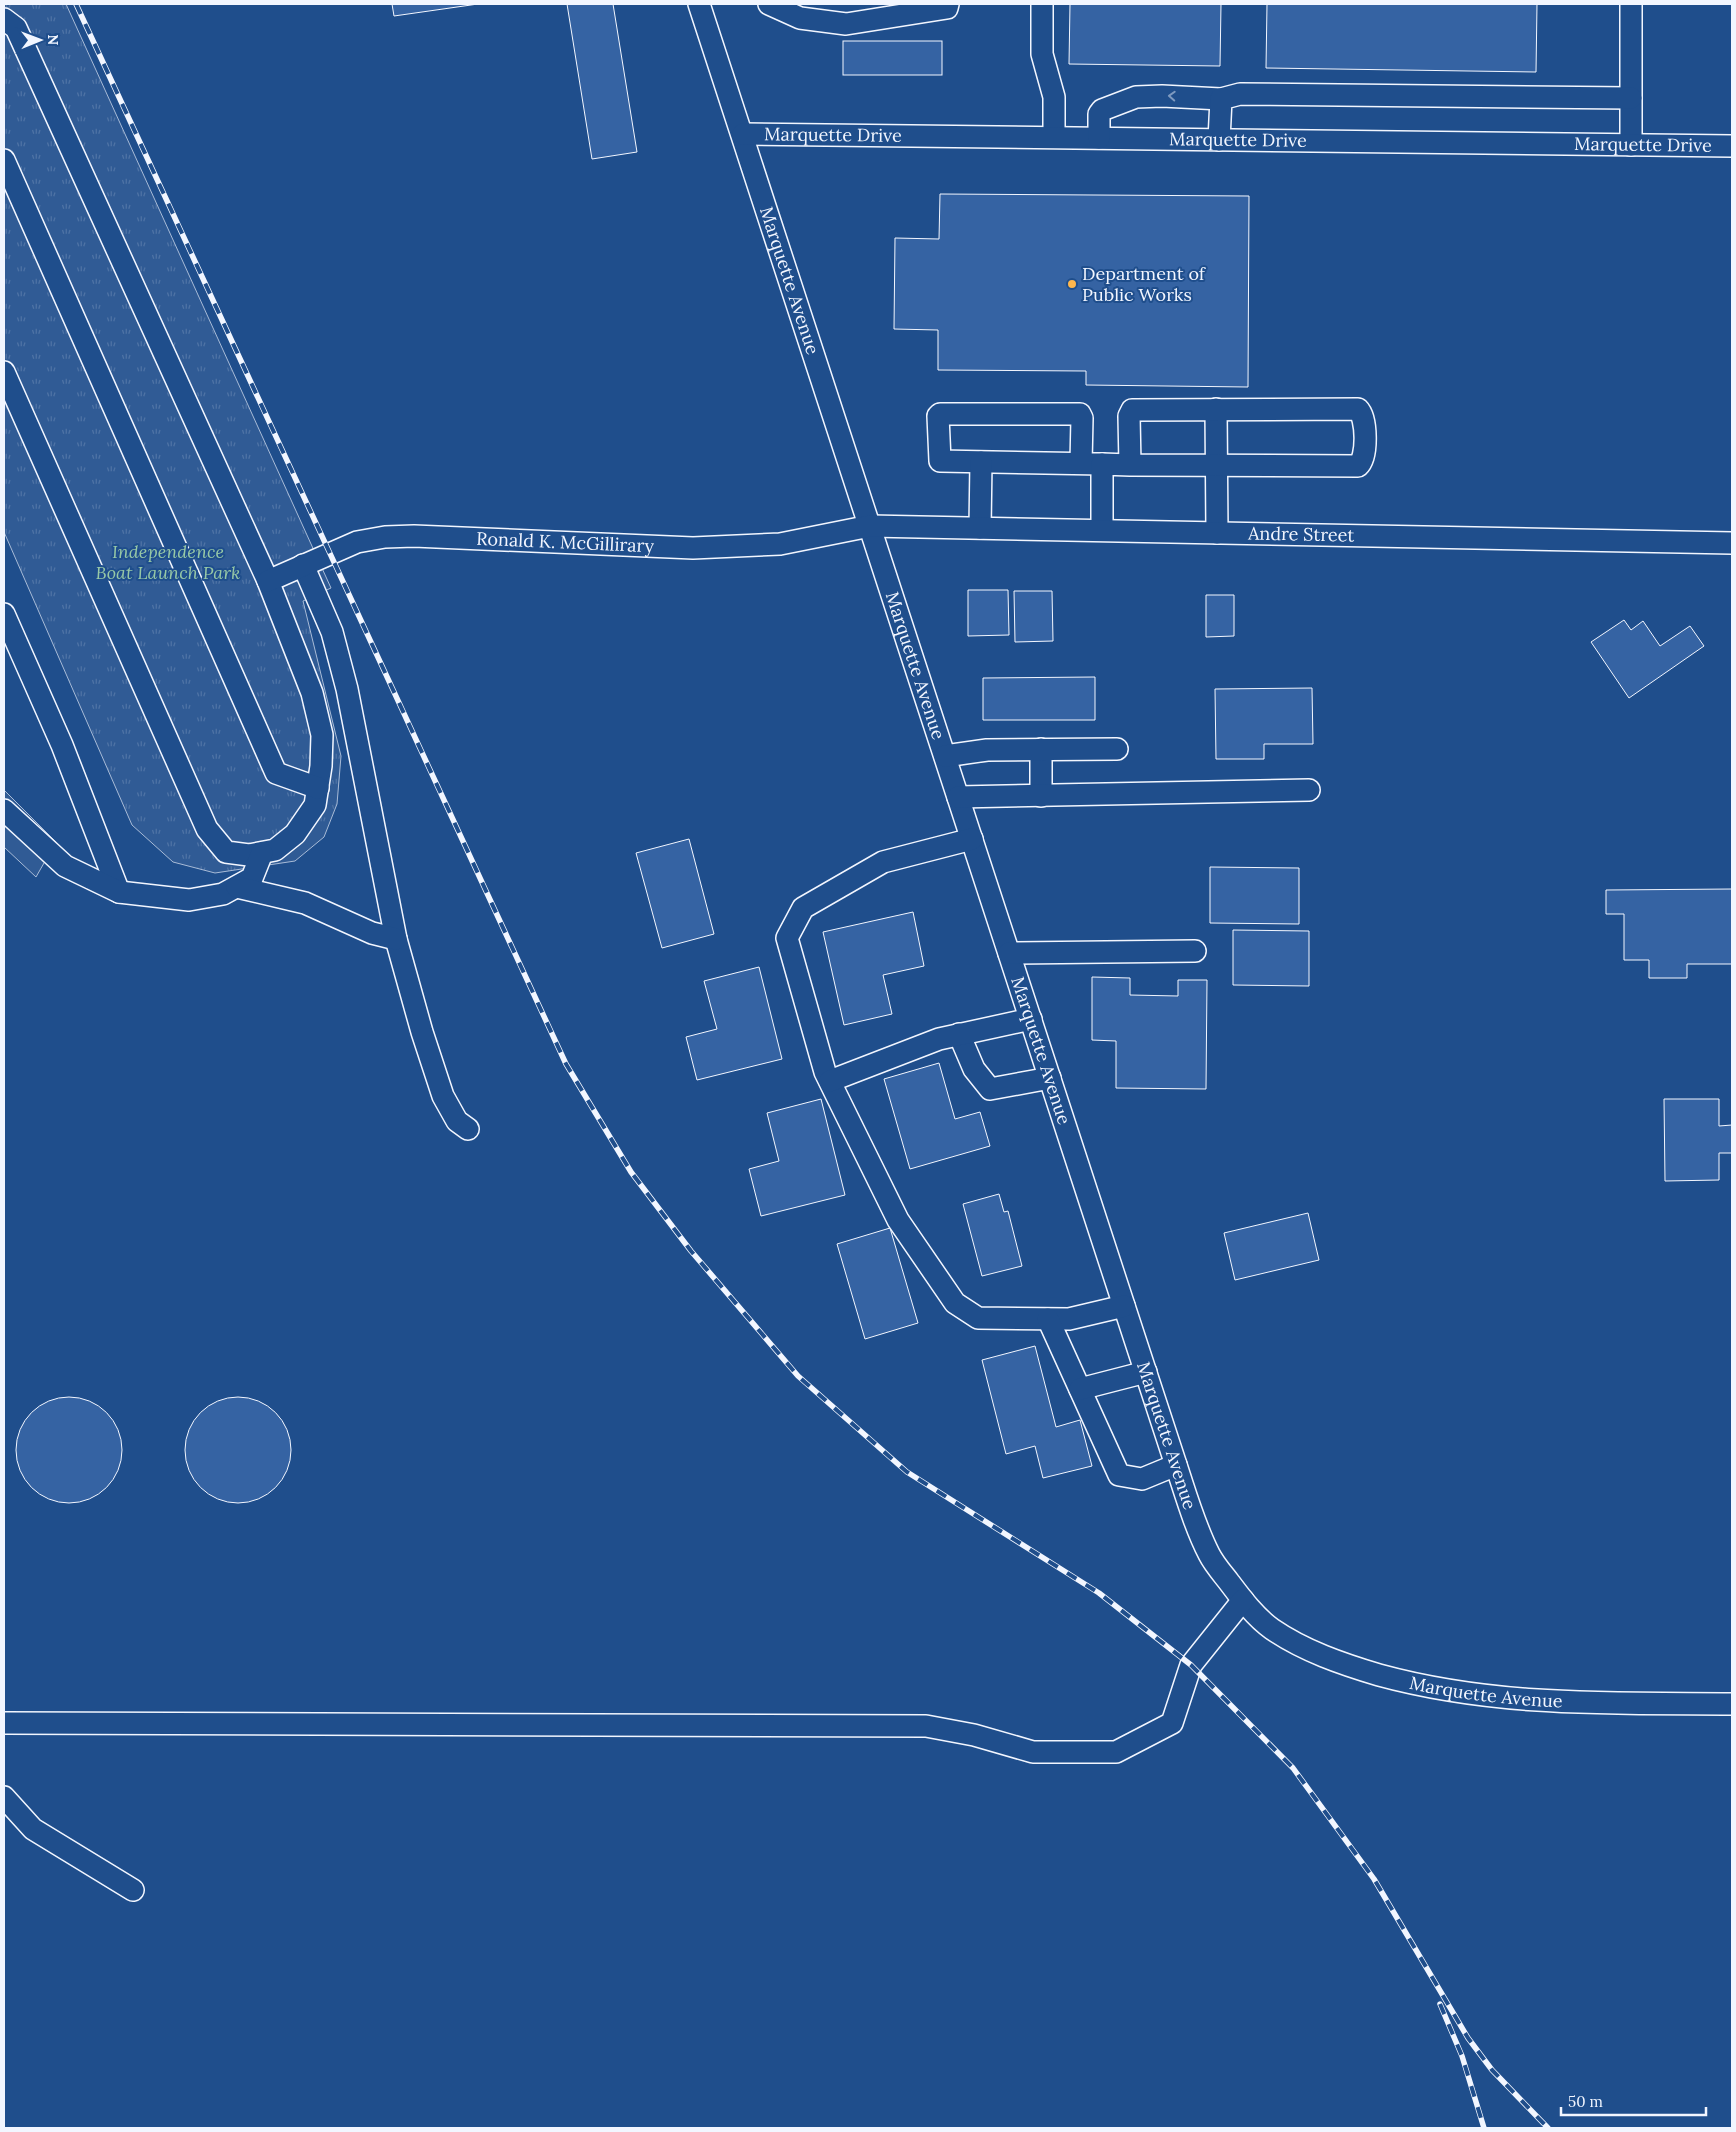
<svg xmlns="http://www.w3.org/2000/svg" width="1736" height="2132" font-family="Lora,serif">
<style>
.built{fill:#305b95;stroke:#a8bbd7}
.park{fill:url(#park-tufts);stroke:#a8bbd7}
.building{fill:#3563a3;stroke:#f2f6ff}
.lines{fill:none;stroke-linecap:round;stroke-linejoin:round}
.minor-casing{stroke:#f2f6ff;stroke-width:24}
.minor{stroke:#1f4e8c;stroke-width:21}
.rail-casing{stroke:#f2f6ff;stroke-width:5.5}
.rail{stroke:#1f4e8c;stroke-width:4;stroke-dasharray:11;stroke-linecap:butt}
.oneway{stroke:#7e9ac0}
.poi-dot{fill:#ffb74d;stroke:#1f4e8c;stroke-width:2}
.labels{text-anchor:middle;stroke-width:4;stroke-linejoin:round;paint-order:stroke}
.street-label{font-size:18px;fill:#f2f6ff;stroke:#1f4e8c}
.poi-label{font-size:18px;fill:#f2f6ff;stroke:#1f4e8c;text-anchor:start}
.park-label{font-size:18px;font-style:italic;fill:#97c8a6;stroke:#1f4e8c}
</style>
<defs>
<pattern id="park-tufts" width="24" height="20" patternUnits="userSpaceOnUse" patternTransform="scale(1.25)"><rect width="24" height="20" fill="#305b95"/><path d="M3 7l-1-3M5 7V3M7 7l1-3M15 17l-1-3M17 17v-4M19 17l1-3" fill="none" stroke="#4e73a5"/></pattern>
</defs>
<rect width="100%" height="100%" fill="#1f4e8c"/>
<path class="built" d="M4,790L56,842L36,877L4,847Z"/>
<path class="park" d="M4,4H66L331,588L303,601L341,756L337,804L324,837L295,861L215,873L173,862L132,825L4,532Z"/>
<g class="building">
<path d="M392,4H478L394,16Z"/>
<path d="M567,4H613L637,152L592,159Z"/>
<path d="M1070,4H1221L1220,66L1069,64Z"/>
<path d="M1267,4H1537L1536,72L1266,68Z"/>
<rect x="843" y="41" width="99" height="34"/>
<path d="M940,194L1249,196L1248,387L1086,385V371L938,370V330L894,329L895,238L939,239Z"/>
<path d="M968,590H1008L1009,635L968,636Z"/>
<path d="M1014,591H1052L1053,641L1015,642Z"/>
<path d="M1206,595H1234V636L1206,637Z"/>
<path d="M1624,620L1631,630L1643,621L1660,646L1690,626L1704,646L1629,698L1591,642Z"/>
<path d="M1095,677V720H983V678Z"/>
<path d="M1312,688L1313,744H1264V759H1216L1215,689Z"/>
<path d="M689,839L714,934L662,948L636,853Z"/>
<path d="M1210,867L1299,868V924L1210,923Z"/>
<path d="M1732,889V964H1687V978H1649V960H1624V914H1606V890Z"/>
<path d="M913,912L924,966L883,975L892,1014L844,1025L823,932Z"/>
<path d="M1233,930L1309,931V986L1233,985Z"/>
<path d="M759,967L782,1059L697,1080L686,1037L717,1029L704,981Z"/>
<path d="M1092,977L1130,978V995L1178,996V980H1207L1206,1089L1116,1088V1041L1092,1040Z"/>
<path d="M939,1063L955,1119L980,1112L990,1146L910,1169L884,1079Z"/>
<path d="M821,1099L845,1195L761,1216L749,1169L779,1161L767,1113Z"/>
<path d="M1664,1099H1719V1126L1732,1125V1153H1719V1180L1665,1181Z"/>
<path d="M999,1194L1004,1212L1008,1211L1022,1266L982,1276L963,1204Z"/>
<path d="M1308,1213L1319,1260L1235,1280L1224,1233Z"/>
<path d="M890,1228L918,1323L865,1339L837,1244Z"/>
<path d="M1035,1346L1056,1427L1080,1420L1092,1466L1043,1478L1035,1446L1006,1454L982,1360Z"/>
<circle cx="69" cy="1450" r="53"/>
<circle cx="238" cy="1450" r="53"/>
</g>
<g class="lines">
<defs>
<g id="minor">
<path id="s1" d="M699,4L1176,1465C1186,1495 1195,1527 1209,1554C1214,1564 1222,1573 1229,1582C1241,1598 1255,1617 1272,1629C1304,1651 1342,1664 1379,1675C1496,1707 1612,1703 1732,1704"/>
<path d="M769,4L800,18L846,24L947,8L948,4"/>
<path d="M1042,4V54L1054,97V137"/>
<path d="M1631,4V145"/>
<path d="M4,19L16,28L268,581L312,693L322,735L321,766L315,805L295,834L275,850L249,855L226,852L207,829L4,372"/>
<path id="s2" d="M743,134L1732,146"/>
<path d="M1099,138V114L1102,110L1136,97L1162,96L1221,99"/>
<path d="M1219,140L1221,99L1240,94L1631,98"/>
<path d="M4,160L276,773L318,788"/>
<path d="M1216,409L1217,533"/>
<path d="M1081,463L1082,418L1080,414H940L938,416L940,461L1102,464"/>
<path d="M980,528L981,462"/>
<path d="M1102,530V464L1130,465L1358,466C1368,457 1367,418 1358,409L1132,410L1129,416L1130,465"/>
<path d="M303,565L332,632L347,689L396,939L422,1032L443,1096L457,1121L468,1129"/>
<path id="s3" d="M268,581L357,542L385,537L414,536L693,548L780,544L870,526L1732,543"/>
<path d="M4,614L62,745L119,892"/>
<path d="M1041,749V796"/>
<path d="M945,756L987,750L1117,749"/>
<path d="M958,797L1309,790"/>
<path d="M4,810L65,866L119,892L189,900L223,894L252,878L262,853"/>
<path d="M972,839L883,862L803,908L787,938L825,1072L898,1220L955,1303L978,1318L1069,1319L1124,1306"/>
<path d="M237,887L305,903L372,933L396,939"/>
<path d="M1009,953L1195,951"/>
<path d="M959,1034L974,1069L990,1089L1050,1078"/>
<path d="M830,1081L939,1039L1031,1019"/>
<path d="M1048,1319L1119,1475L1142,1479L1176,1465"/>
<path d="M1080,1389L1146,1372"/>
<path d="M4,1723L926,1726L974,1735L1033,1752H1116L1172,1723L1191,1665L1243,1600"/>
<path d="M4,1797L33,1829L133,1890"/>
</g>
</defs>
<use href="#minor" class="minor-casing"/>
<use href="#minor" class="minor"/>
<defs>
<g id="rail">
<path d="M76,4L566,1064L631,1172L691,1251L798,1376L907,1472L1099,1593L1191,1665L1293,1768L1374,1879L1468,2038L1492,2070L1548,2128"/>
<path d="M1440,2004L1462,2056L1484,2128"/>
</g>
</defs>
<use href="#rail" class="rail-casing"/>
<use href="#rail" class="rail"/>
</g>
<defs><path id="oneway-chevron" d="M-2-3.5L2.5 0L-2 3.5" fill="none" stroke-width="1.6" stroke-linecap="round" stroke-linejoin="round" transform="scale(1.25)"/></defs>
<use class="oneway" href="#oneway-chevron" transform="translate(1172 96) rotate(-177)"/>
<circle class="poi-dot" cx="1072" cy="284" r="5"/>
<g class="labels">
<g class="street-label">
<text dy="6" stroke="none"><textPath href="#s2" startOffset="90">Marquette Drive</textPath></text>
<text dy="6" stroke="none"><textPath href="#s2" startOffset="495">Marquette Drive</textPath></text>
<text dy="6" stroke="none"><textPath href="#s2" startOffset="900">Marquette Drive</textPath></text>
<text dy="6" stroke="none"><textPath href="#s1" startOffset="291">Marquette Avenue</textPath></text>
<text dy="6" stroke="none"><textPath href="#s3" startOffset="1044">Andre Street</textPath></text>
<text dy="6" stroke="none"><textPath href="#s3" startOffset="306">Ronald K. McGillirary</textPath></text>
<text dy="6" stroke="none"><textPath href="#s1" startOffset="696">Marquette Avenue</textPath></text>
<text dy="6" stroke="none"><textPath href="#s1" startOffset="1101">Marquette Avenue</textPath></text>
<text dy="6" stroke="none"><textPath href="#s1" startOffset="1506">Marquette Avenue</textPath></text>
<text dy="6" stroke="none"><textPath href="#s1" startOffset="1956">Marquette Avenue</textPath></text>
</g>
<g class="poi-label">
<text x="1082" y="280">Department of<tspan x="1082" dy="21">Public Works</tspan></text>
</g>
<g class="park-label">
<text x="168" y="558">Independence<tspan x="168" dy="21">Boat Launch Park</tspan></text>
</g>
</g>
<rect width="1736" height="2132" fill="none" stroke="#f2f6ff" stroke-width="10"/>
<g transform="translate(40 40) rotate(89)" stroke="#1f4e8c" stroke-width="4" paint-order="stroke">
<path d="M0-4L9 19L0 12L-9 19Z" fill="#f2f6ff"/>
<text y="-8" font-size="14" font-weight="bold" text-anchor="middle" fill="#f2f6ff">N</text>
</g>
<path d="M1561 2107v8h145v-8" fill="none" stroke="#f2f6ff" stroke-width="2.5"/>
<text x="1568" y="2107" font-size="15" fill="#f2f6ff" stroke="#1f4e8c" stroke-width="4" paint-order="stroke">50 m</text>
</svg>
